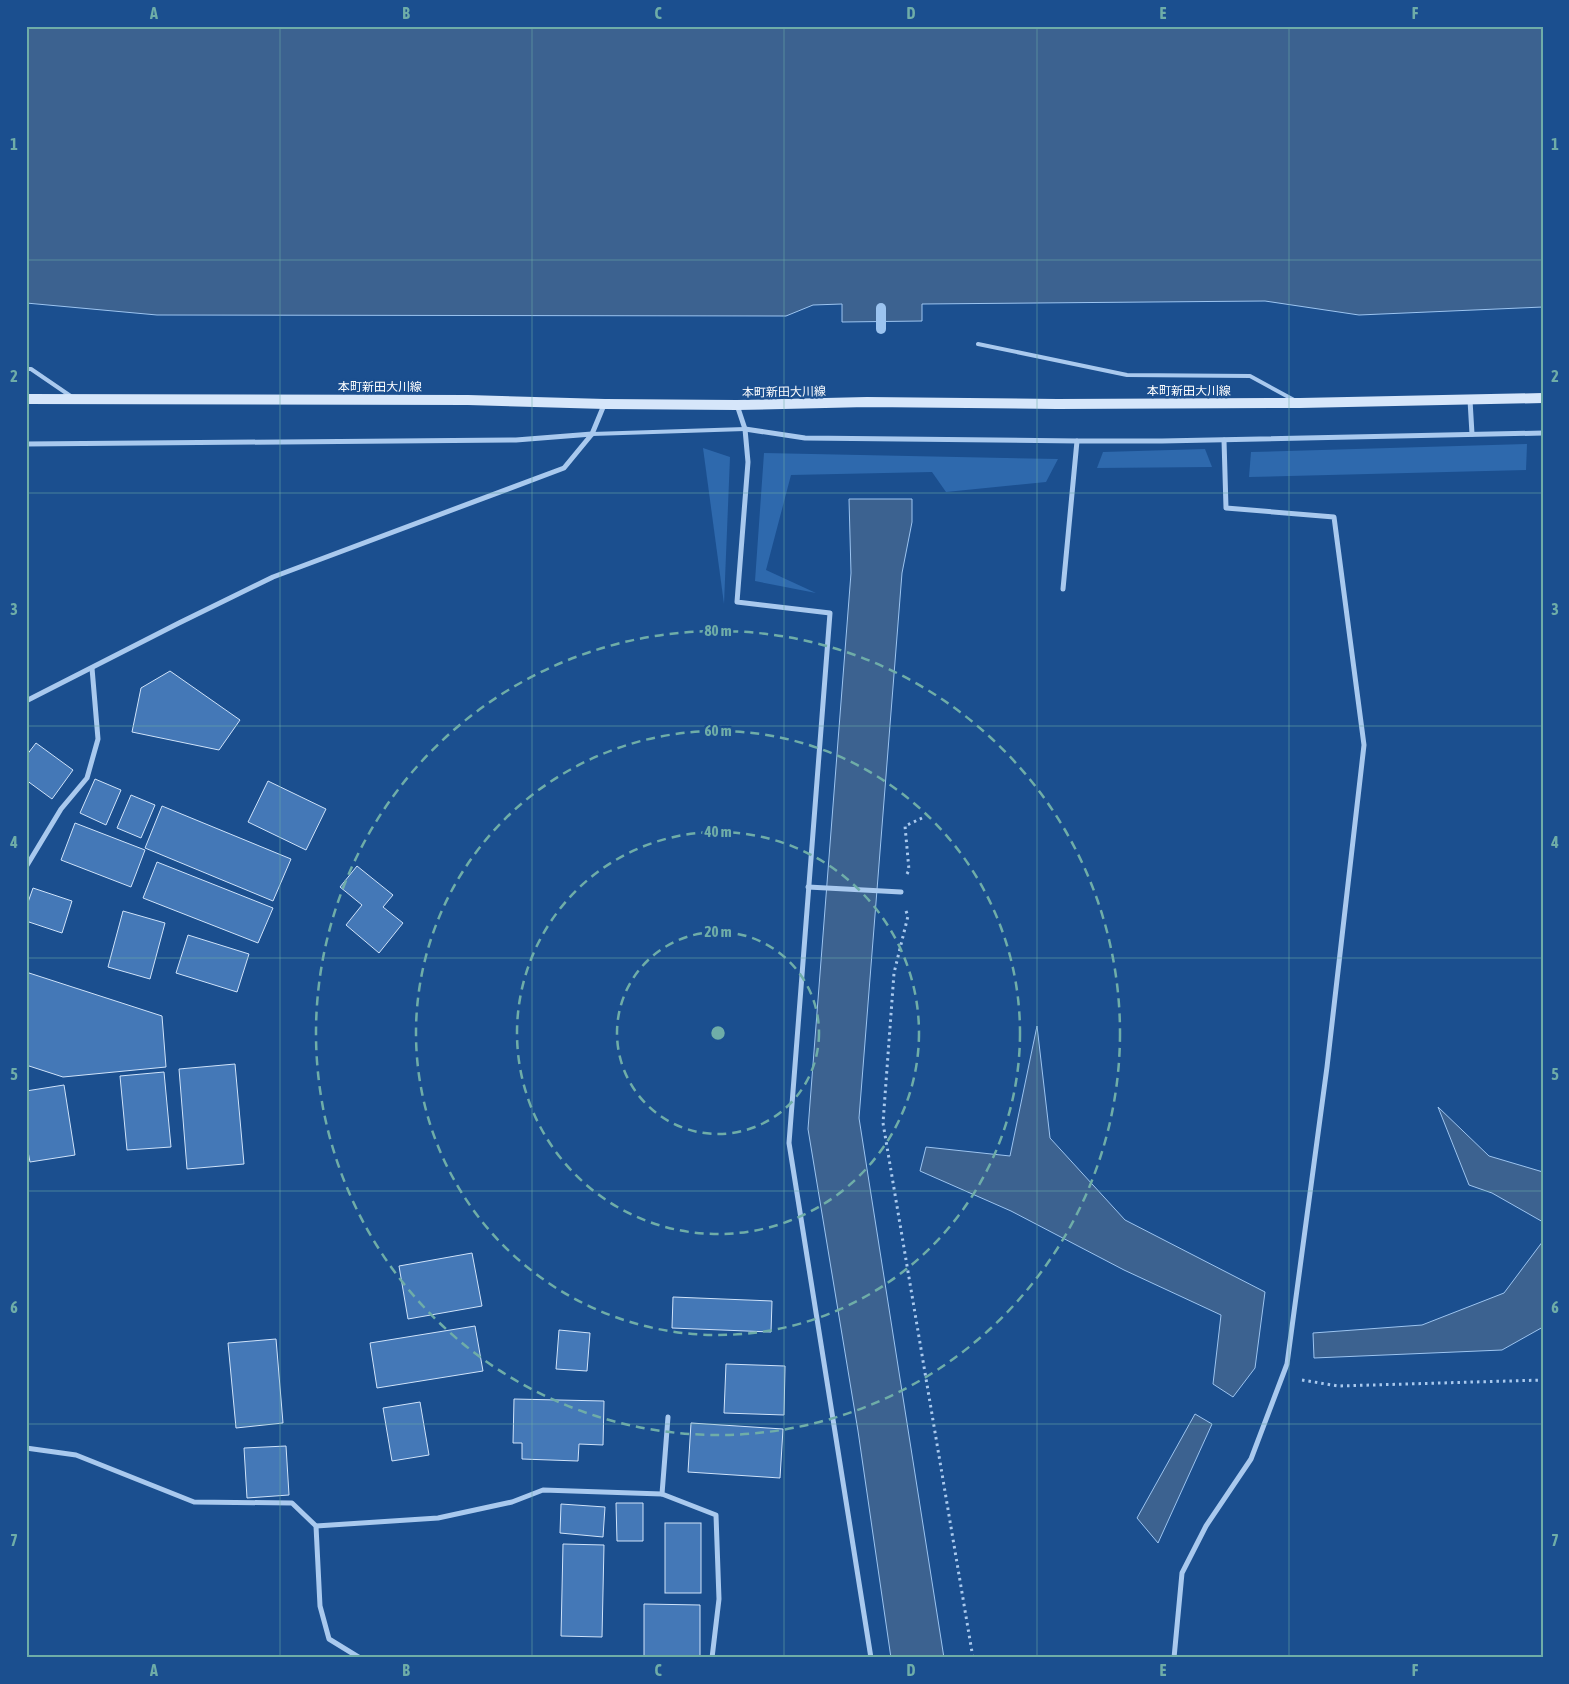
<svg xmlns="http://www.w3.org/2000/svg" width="1569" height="1684" font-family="'Asap Condensed','Noto Sans JP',sans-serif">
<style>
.green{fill:#2e69ad}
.water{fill:#3c6290;stroke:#9cc4f0}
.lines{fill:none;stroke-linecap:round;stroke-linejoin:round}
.stream{stroke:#9cc4f0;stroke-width:10}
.building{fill:#4478b7;stroke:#cfe3fa}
.path{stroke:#a9c9ee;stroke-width:3;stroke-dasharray:2.5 4;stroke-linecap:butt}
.lane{stroke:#a9c9ee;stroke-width:4}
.street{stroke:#a9c9ee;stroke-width:5}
.secondary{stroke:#d6e6fa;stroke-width:10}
.grid{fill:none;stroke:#6fada8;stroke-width:1;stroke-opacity:0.55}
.ring{fill:none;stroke:#6fada8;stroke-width:2.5;stroke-dasharray:9 6}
.labels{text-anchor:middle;stroke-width:4.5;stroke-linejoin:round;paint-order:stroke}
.street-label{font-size:12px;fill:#fff;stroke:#1b4f8f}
.centre{fill:#6fada8;stroke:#1b4f8f;stroke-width:2.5}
.ring-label{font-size:15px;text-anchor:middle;font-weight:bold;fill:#6fada8;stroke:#1b4f8f;stroke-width:4.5;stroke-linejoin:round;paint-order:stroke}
.neatline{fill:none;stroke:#6fada8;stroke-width:2}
.grid-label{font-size:16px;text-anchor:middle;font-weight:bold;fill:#6fada8}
</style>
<rect width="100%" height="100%" fill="#1b4f8f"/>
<g class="green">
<path d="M1527,444L1526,470L1249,477L1251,452Z"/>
<path d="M703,448L730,457L724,604Z"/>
<path d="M1205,449L1212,467L1097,468L1103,452Z"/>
<path d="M764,453L1058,459L1046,482L946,492L932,472L791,475L766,570L816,593L755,581Z"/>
</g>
<g class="water">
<path d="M26,26H1543V307L1359,315L1265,301L922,304V321L842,322V304L813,305L786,316L157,315L26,303Z"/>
<path d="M849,499H912V522L902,573L859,1118L944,1658H891L858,1431L808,1129L851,573Z"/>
<path d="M1037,1026L1050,1138L1125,1220L1265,1292L1255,1368L1233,1397L1213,1384L1221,1315L1124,1270L1011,1211L920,1171L926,1147L1010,1156Z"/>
<path d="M1438,1107L1489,1156L1543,1172V1222L1492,1193L1469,1185Z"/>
<path d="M1543,1241V1327L1502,1350L1314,1358L1313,1333L1422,1325L1504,1293Z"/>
<path d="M1195,1414L1212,1424L1158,1543L1137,1518Z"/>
</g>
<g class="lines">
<path class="stream" d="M881,329V308"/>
</g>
<g class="building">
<path d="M170,671L240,720L219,750L132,732L141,688Z"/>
<path d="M36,743L73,770L52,799L26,780V756Z"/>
<path d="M95,779L121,790L106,825L80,813Z"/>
<path d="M268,781L326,809L306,850L248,822Z"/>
<path d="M131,795L155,805L141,838L117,828Z"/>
<path d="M162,806L291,859L273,901L145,848Z"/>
<path d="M75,823L145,850L131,887L61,860Z"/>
<path d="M157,862L273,908L258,943L143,898Z"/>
<path d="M357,866L393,895L383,907L403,923L379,953L346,925L362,905L340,887Z"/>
<path d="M33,888L72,901L62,933L26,921V908Z"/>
<path d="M123,911L165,923L150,979L108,967Z"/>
<path d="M188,935L249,954L237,992L176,973Z"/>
<path d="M26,972L162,1016L166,1067L63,1077L26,1065Z"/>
<path d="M235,1064L244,1164L187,1169L179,1069Z"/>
<path d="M164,1072L171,1147L127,1150L120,1076Z"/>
<path d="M64,1085L75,1155L30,1162L26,1141V1091Z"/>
<path d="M472,1253L482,1306L408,1319L399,1266Z"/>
<path d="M673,1297L772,1301L771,1332L672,1328Z"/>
<path d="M475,1326L483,1371L377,1388L370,1343Z"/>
<path d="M559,1330L590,1333L587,1371L556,1369Z"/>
<path d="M276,1339L283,1423L236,1428L228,1343Z"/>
<path d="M726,1364L785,1366L784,1415L724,1413Z"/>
<path d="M514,1399L604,1401L603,1445L579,1444L578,1461L522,1459V1443H513Z"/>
<path d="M420,1402L429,1455L392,1461L383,1408Z"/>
<path d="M691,1423L783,1429L780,1478L688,1472Z"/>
<path d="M286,1446L289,1495L247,1498L244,1448Z"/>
<path d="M616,1503H643V1541H617Z"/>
<path d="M561,1504L605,1507L603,1537L560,1533Z"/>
<rect x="665" y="1523" width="36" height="70"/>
<path d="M563,1544L604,1545L602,1637L561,1636Z"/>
<path d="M644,1604L700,1605V1658H644Z"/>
</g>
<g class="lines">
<g class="path">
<path d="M907,874L909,870L905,826L922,818"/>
<path d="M906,911L908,916L894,973L883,1123L973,1658"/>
<path d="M1302,1380L1338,1386L1543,1380"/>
</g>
<g class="lane">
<path d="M978,344L1127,375L1250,376L1294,400"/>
<path d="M26,369H31L72,397"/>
<path d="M592,434L745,429"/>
</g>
<g class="street">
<path d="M1470,400L1472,434"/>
<path d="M737,405L745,429L748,462L737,602L830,613L789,1143L871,1658"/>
<path d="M745,429L805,438L1077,441H1162L1543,433"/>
<path d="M26,444L516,440L592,434"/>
<path d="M1063,589L1077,441"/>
<path d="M26,701L179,623L273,577L564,468L592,434L604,405"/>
<path d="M26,867L61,809L87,778L98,739L92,668"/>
<path d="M808,887L901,892"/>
<path d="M668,1417L662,1494L716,1515L719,1599L712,1658"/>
<path d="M26,1448L76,1455L194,1502L292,1503L316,1526L320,1606L329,1639L360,1658"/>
<path d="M316,1526L438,1518L512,1502L543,1490L662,1494"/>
<path d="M1174,1658L1182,1573L1206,1526L1251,1459L1287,1364L1327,1067L1364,745L1334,517L1226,508L1224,440"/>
</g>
<path class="secondary" d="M26,399L468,400L605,404L737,405L867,402L1057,404L1300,403L1543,398"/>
</g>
<path class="grid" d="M280,26V1658M532,26V1658M784,26V1658M1037,26V1658M1289,26V1658M26,260H1543M26,493H1543M26,726H1543M26,958H1543M26,1191H1543M26,1424H1543"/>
<g class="ring">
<circle cx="718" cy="1033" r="101"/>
<circle cx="718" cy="1033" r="201"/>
<circle cx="718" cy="1033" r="302"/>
<circle cx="718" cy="1033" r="402"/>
</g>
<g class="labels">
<g class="street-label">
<text x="380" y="391">本町新田大川線</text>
<text x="1189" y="395">本町新田大川線</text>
<text transform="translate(784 392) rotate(-1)" y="4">本町新田大川線</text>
</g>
</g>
<circle cx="718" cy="1033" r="8" class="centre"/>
<g class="ring-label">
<text x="718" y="636">80 m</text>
<text x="718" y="736">60 m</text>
<text x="718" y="837">40 m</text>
<text x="718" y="937">20 m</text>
</g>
<rect width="1569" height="1684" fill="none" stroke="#1b4f8f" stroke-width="55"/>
<rect x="28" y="28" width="1514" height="1628" class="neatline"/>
<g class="grid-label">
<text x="154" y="19">A</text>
<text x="406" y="19">B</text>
<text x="658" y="19">C</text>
<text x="911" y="19">D</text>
<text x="1163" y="19">E</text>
<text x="1415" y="19">F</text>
<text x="14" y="150">1</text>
<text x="1555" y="150">1</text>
<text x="14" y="382">2</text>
<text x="1555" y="382">2</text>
<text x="14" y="615">3</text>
<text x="1555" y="615">3</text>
<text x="14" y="848">4</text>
<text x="1555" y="848">4</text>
<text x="14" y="1080">5</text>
<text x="1555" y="1080">5</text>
<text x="14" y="1313">6</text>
<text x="1555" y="1313">6</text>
<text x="14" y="1546">7</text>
<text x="1555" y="1546">7</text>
<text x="154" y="1676">A</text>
<text x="406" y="1676">B</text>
<text x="658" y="1676">C</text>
<text x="911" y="1676">D</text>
<text x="1163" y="1676">E</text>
<text x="1415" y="1676">F</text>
</g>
</svg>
